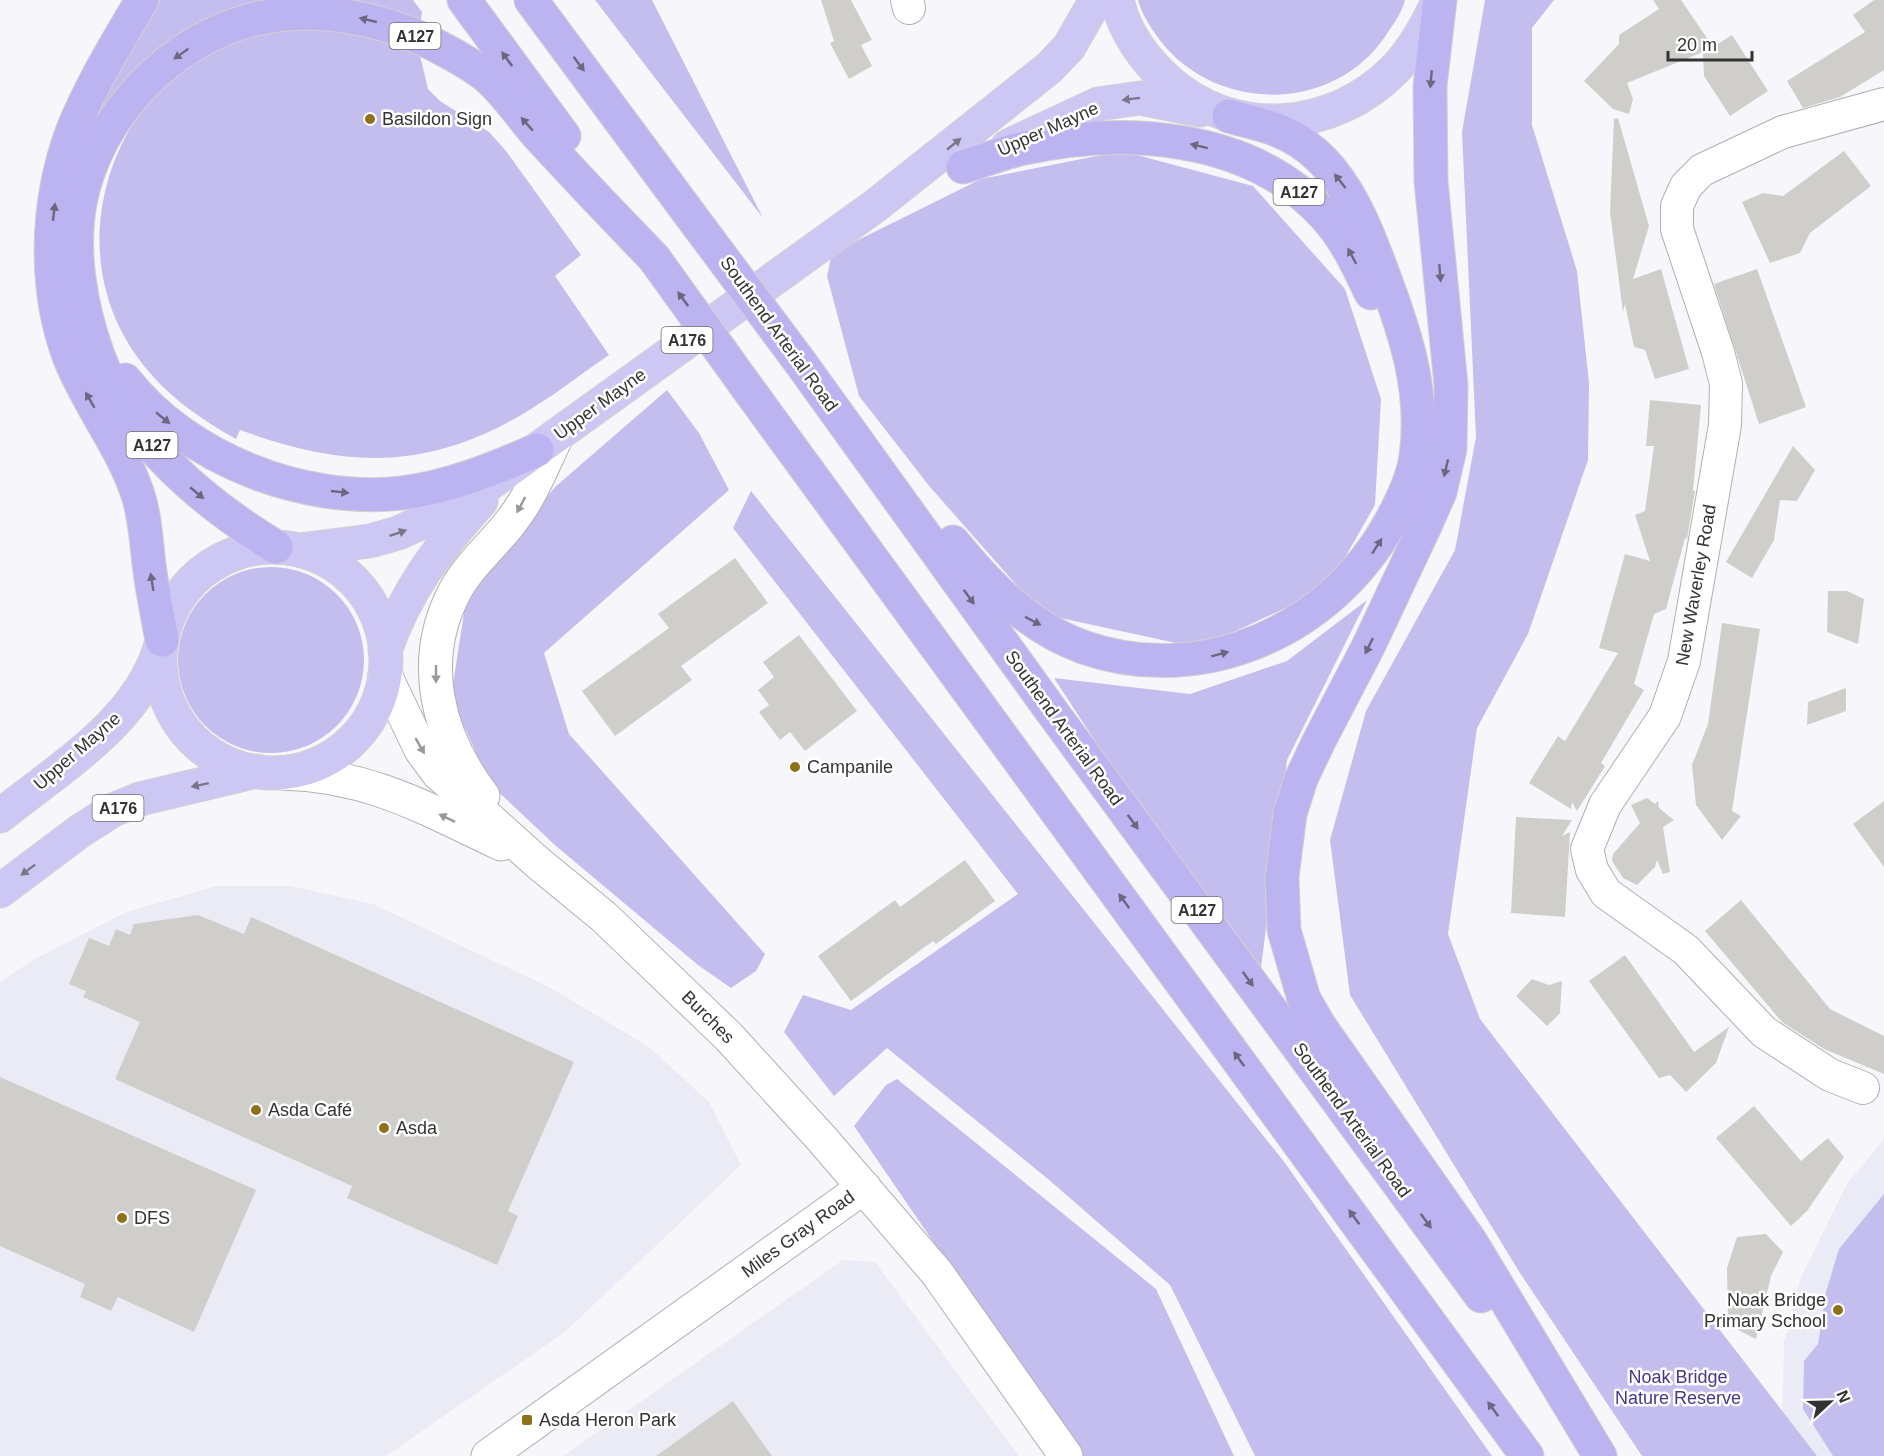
<svg xmlns="http://www.w3.org/2000/svg" width="1884" height="1456" font-family="Arial,sans-serif">
<style>
.built{fill:#ebebf5}
.green{fill:#c3beee}
.building{fill:#d0cecb}
.lines{fill:none;stroke-linecap:round;stroke-linejoin:round}
.minor-casing{stroke:#b0b0b3;stroke-width:34}
.tertiary-casing{stroke:#b0b0b3;stroke-width:35}
.primary-casing{stroke:#d2d2d2;stroke-width:35}
.trunk-casing{stroke:#d2d2d2;stroke-width:35}
.minor{stroke:#fff;stroke-width:32}
.tertiary{stroke:#fff;stroke-width:33}
.primary{stroke:#cdc7f4;stroke-width:33}
.trunk{stroke:#bcb4f0;stroke-width:33}
.trunk-bridge-casing{stroke:#d2d2d2;stroke-width:35;stroke-linecap:butt}
.trunk-bridge{stroke:#bcb4f0;stroke-width:33}
.oneway{fill:#6a677f}
.oneway2{fill:#78768a}
.oneway3{fill:#99999a}
.poi-dot{fill:#8f7217;stroke:#fff;stroke-width:2}
.labels{text-anchor:middle;stroke-width:5;stroke-linejoin:round;paint-order:stroke}
.shield{fill:#fff;stroke:#707071;stroke-width:1.5}
.shield-label{font-size:16px;font-weight:bold;fill:#333334}
.poi-label{font-size:18px;fill:#333334;stroke:#fff;text-anchor:start}
.street-label{font-size:18px;fill:#333334;stroke:#fff}
.park-label{font-size:18px;fill:#493789;stroke:#fff}
</style>
<rect width="100%" height="100%" fill="#f7f7fb"/>
<g class="built">
<path d="M216,886H290L373,904L551,988L649,1047L709,1102L741,1165L565,1332L386,1456H0V982L33,960L124,913Z"/>
<path d="M1884,1139V1456H1804L1782,1423L1784,1342L1801,1277L1847,1184Z"/>
<path d="M843,1260L875,1262L1019,1456H563Z"/>
</g>
<g class="green">
<path d="M160,0H413L422,12L420,27L284,4L100,116L95,111Z"/>
<path d="M595,0H652L763,218Z"/>
<path d="M1138,0H1405C1402,12 1395,22 1388,32C1335,117 1208,114 1154,32C1147,21 1141,12 1138,0Z"/>
<path d="M1485,0H1554L1532,28V125L1577,271L1589,383L1588,460L1528,634L1477,728L1448,934L1480,1019L1817,1456H1642L1520,1273L1350,995L1330,840L1366,711L1455,550L1476,437L1462,132Z"/>
<path d="M334,26L419,51L428,89L440,101L489,132L506,151L581,255L555,276L609,355C578,376 547,401 514,419C418,472 340,466 240,430L236,439C204,421 174,401 150,373C85,299 85,197 137,117C161,80 179,72 216,51C224,46 234,38 243,35C268,28 307,29 334,26Z"/>
<path d="M1122,151L1253,186L1345,289L1381,399L1375,505L1327,589L1199,648L1042,614L930,487L859,396L827,276L832,253L981,179Z"/>
<path d="M667,390L699,433L729,490L544,653L569,734L765,954L756,971L731,988L698,965L556,846L490,784L451,697L466,600L555,487Z"/>
<path d="M751,491L1285,1163L1492,1456H1255L1170,1285L1048,1179L887,1048L834,1096L784,1032L803,995L851,1010L1018,894L733,528Z"/>
<circle cx="271" cy="660" r="93"/>
<path d="M1367,600L1287,760L1258,992L1054,678L1190,694L1287,661Z"/>
<path d="M897,1079L1156,1289L1234,1456H1080L854,1126L886,1085Z"/>
<path d="M1884,1194V1456H1833L1803,1409L1804,1361L1818,1344L1826,1292L1839,1249Z"/>
</g>
<g class="building">
<path d="M821,0H851L872,40L861,45L872,66L849,79L830,43L834,41Z"/>
<path d="M1653,0H1681L1713,47L1732,35L1768,91L1730,116L1704,76L1703,54L1708,50L1627,83L1633,99L1629,114L1613,109L1584,81L1619,44V35L1659,9Z"/>
<path d="M1874,0H1884V70L1840,97L1803,108L1787,81L1865,32L1853,15Z"/>
<path d="M1618,118L1649,226L1633,279L1661,269L1689,369L1655,379L1645,350L1634,347L1625,304L1623,312L1610,212L1614,119Z"/>
<path d="M1844,151L1871,186L1810,233L1800,253L1770,263L1742,202L1763,193L1783,196Z"/>
<path d="M1757,269L1806,407L1759,424L1714,284Z"/>
<path d="M1650,400L1701,405L1693,491H1695L1687,539L1685,538L1666,609L1654,614L1634,684L1644,690L1601,763L1605,766L1577,811L1572,802L1571,809L1529,783L1558,736L1565,741L1618,653L1599,648L1625,554L1650,561L1635,515L1645,511L1654,446H1646Z"/>
<path d="M1793,446L1815,470L1797,501L1780,500L1774,540L1752,578L1726,562Z"/>
<path d="M735,558L768,603L681,666L692,680L615,736L582,691L669,628L658,614Z"/>
<path d="M1828,591H1847L1864,599L1858,644L1827,632Z"/>
<path d="M1722,623L1760,629L1732,811L1741,816L1722,840L1696,805L1692,765L1708,724Z"/>
<path d="M799,635L857,711L805,751L790,732L780,740L759,712L769,705L758,690L774,677L763,662Z"/>
<path d="M1846,688V711L1807,725L1808,702Z"/>
<path d="M1647,798L1655,804L1658,801L1659,808L1674,820L1663,827L1670,872L1663,874L1657,860L1655,867L1637,885L1623,878L1612,861L1613,854L1640,823L1631,805Z"/>
<path d="M1884,801V867L1853,824Z"/>
<path d="M1516,817L1572,820L1562,836L1570,832L1565,917L1511,913Z"/>
<path d="M965,860L995,901L936,944L933,941L851,1001L818,956L895,900L900,907Z"/>
<path d="M1741,900L1830,1009L1884,1036V1074L1824,1049L1782,1022L1705,931Z"/>
<path d="M198,915L244,934L251,917L574,1062L508,1211L518,1216L497,1265L347,1198L352,1186L115,1079L140,1022L83,997L86,991L69,984L89,938L109,946L116,929L130,935L134,924Z"/>
<path d="M1625,955L1694,1052L1729,1027L1716,1063L1686,1092L1670,1075L1659,1078L1589,981Z"/>
<path d="M1532,979L1549,985L1562,981L1560,1013L1547,1026L1516,996Z"/>
<path d="M0,1077L256,1190L194,1332L118,1297L111,1311L80,1297L85,1284L0,1246Z"/>
<path d="M1754,1106L1801,1161L1828,1138L1844,1157L1807,1211L1791,1226L1716,1138Z"/>
<path d="M1766,1234L1783,1252L1771,1276L1756,1339L1728,1325L1727,1268L1737,1237Z"/>
<path d="M733,1401L772,1456H656Z"/>
</g>
<g class="lines">
<defs>
<g id="minor">
<path d="M907,0L909,8"/>
<path d="M1863,1088L1830,1075L1764,1032L1686,950L1606,893L1592,870L1587,849L1605,805L1665,716L1684,661L1725,425L1726,384L1718,352L1677,229V206L1686,186L1702,170L1783,132L1884,104"/>
</g>
<g id="tertiary">
<path d="M385,675L421,750L438,773L537,862L604,917L729,1037L822,1139L937,1273L1066,1456"/>
<path d="M282,773C369,775 425,808 501,844"/>
<path d="M483,796C437,735 418,661 455,591C470,563 495,544 513,519C532,495 544,462 558,434"/>
<path d="M488,1456L864,1187"/>
</g>
<g id="primary">
<path d="M1117,0C1124,31 1144,59 1167,80C1233,140 1334,132 1395,69C1414,50 1427,24 1439,0"/>
<path d="M1008,146L1098,104L1140,98L1200,110"/>
<circle cx="273" cy="660" r="113"/>
<path d="M299,550L370,541L398,533L460,505L875,206L1049,68L1069,47L1096,0"/>
<path d="M385,651C406,590 438,549 481,501"/>
<path d="M0,816C58,769 137,723 160,648"/>
<path d="M0,891L80,831L113,810L140,799L257,771"/>
</g>
<g id="trunk">
<path d="M142,0C117,43 90,86 72,132C46,203 43,288 70,359C89,406 121,445 137,492C145,514 146,540 149,564C152,589 157,614 162,640"/>
<path d="M464,0L564,136"/>
<path d="M531,0L691,216"/>
<path d="M1440,0L1430,86L1431,181L1451,385L1450,449L1440,492L1425,526L1368,647L1319,741L1301,779L1290,814L1282,877L1284,930L1304,999L1319,1025L1471,1242L1600,1456"/>
<path d="M963,167C982,161 1000,154 1020,149C1122,126 1249,133 1324,215C1345,237 1358,266 1371,293"/>
<path d="M800,362L1050,709L1481,1296"/>
<path d="M125,380C187,459 303,504 402,493C449,487 494,469 537,450"/>
<path d="M754,397L1527,1456"/>
<path d="M953,542C989,586 1028,627 1083,647C1202,689 1331,630 1390,523C1401,503 1413,479 1416,456C1425,390 1405,332 1382,271C1361,215 1338,155 1279,131C1263,124 1245,121 1229,116"/>
<path d="M276,547C201,501 129,441 98,355C81,308 71,253 80,203C96,117 170,39 255,19C313,6 376,16 429,42C447,51 469,63 485,75C507,93 524,121 544,142C580,181 617,220 654,258"/>
</g>
</defs>
<use href="#minor" class="minor-casing"/>
<use href="#tertiary" class="tertiary-casing"/>
<use href="#primary" class="primary-casing"/>
<use href="#trunk" class="trunk-casing"/>
<use href="#minor" class="minor"/>
<use href="#tertiary" class="tertiary"/>
<use href="#primary" class="primary"/>
<use href="#trunk" class="trunk"/>
<defs>
<g id="trunk-bridge">
<path d="M691,216L800,362"/>
<path d="M654,258L754,397"/>
</g>
</defs>
<use href="#trunk-bridge" class="trunk-bridge-casing"/>
<use href="#trunk-bridge" class="trunk-bridge"/>
</g>
<defs><path id="oneway-solid" d="M-6-.8H1V-3.2L6.5 0L1 3.2V.8H-6Z" transform="scale(1.5)"/></defs>
<g class="oneway">
<use href="#oneway-solid" transform="translate(368 20) rotate(-167)"/>
<use href="#oneway-solid" transform="translate(181 54) rotate(145)"/>
<use href="#oneway-solid" transform="translate(507 59) rotate(-126)"/>
<use href="#oneway-solid" transform="translate(579 64) rotate(53)"/>
<use href="#oneway-solid" transform="translate(1431 79) rotate(95)"/>
<use href="#oneway-solid" transform="translate(527 124) rotate(-131)"/>
<use href="#oneway-solid" transform="translate(1199 146) rotate(-166)"/>
<use href="#oneway-solid" transform="translate(1340 181) rotate(-128)"/>
<use href="#oneway-solid" transform="translate(54 212) rotate(-83)"/>
<use href="#oneway-solid" transform="translate(1352 256) rotate(-118)"/>
<use href="#oneway-solid" transform="translate(1440 273) rotate(85)"/>
<use href="#oneway-solid" transform="translate(683 299) rotate(-126)"/>
<use href="#oneway-solid" transform="translate(90 400) rotate(-120)"/>
<use href="#oneway-solid" transform="translate(163 418) rotate(39)"/>
<use href="#oneway-solid" transform="translate(1446 468) rotate(103)"/>
<use href="#oneway-solid" transform="translate(340 492) rotate(6)"/>
<use href="#oneway-solid" transform="translate(197 493) rotate(40)"/>
<use href="#oneway-solid" transform="translate(1377 546) rotate(-57)"/>
<use href="#oneway-solid" transform="translate(152 582) rotate(-99)"/>
<use href="#oneway-solid" transform="translate(969 597) rotate(54)"/>
<use href="#oneway-solid" transform="translate(1033 621) rotate(28)"/>
<use href="#oneway-solid" transform="translate(1369 646) rotate(116)"/>
<use href="#oneway-solid" transform="translate(1220 654) rotate(-15)"/>
<use href="#oneway-solid" transform="translate(1133 822) rotate(54)"/>
<use href="#oneway-solid" transform="translate(1124 901) rotate(-126)"/>
<use href="#oneway-solid" transform="translate(1248 979) rotate(54)"/>
<use href="#oneway-solid" transform="translate(1239 1059) rotate(-126)"/>
<use href="#oneway-solid" transform="translate(1354 1217) rotate(-126)"/>
<use href="#oneway-solid" transform="translate(1426 1221) rotate(54)"/>
<use href="#oneway-solid" transform="translate(1493 1409) rotate(-126)"/>
</g>
<g class="oneway2">
<use href="#oneway-solid" transform="translate(1131 99) rotate(173)"/>
<use href="#oneway-solid" transform="translate(954 144) rotate(-39)"/>
<use href="#oneway-solid" transform="translate(398 533) rotate(-19)"/>
<use href="#oneway-solid" transform="translate(200 785) rotate(168)"/>
<use href="#oneway-solid" transform="translate(28 870) rotate(143)"/>
</g>
<g class="oneway3">
<use href="#oneway-solid" transform="translate(521 505) rotate(118)"/>
<use href="#oneway-solid" transform="translate(436 674) rotate(90)"/>
<use href="#oneway-solid" transform="translate(420 746) rotate(60)"/>
<use href="#oneway-solid" transform="translate(447 818) rotate(-154)"/>
</g>
<g class="poi-dot">
<circle cx="370" cy="119" r="6"/>
<circle cx="795" cy="767" r="6"/>
<circle cx="256" cy="1110" r="6"/>
<circle cx="384" cy="1128" r="6"/>
<circle cx="122" cy="1218" r="6"/>
<circle cx="1838" cy="1310" r="6"/>
<rect x="521" y="1414" width="12" height="12" rx="3"/>
</g>
<g class="labels">
<g class="shield">
<rect x="389.5" y="23" width="51" height="26" rx="4.5"/>
<rect x="1273.5" y="179" width="51" height="26" rx="4.5"/>
<rect x="661.5" y="327" width="51" height="26" rx="4.5"/>
<rect x="126.5" y="432" width="51" height="26" rx="4.5"/>
<rect x="92.5" y="795" width="51" height="26" rx="4.5"/>
<rect x="1171.5" y="897" width="51" height="26" rx="4.5"/>
</g>
<g class="shield-label">
<text x="415" y="42">A127</text>
<text x="1299" y="198">A127</text>
<text x="687" y="346">A176</text>
<text x="152" y="451">A127</text>
<text x="118" y="814">A176</text>
<text x="1197" y="916">A127</text>
</g>
<g class="poi-label">
<text x="382" y="125">Basildon Sign</text>
<text x="807" y="773">Campanile</text>
<text x="268" y="1116">Asda Café</text>
<text x="396" y="1134">Asda</text>
<text x="134" y="1224">DFS</text>
<text x="1826" y="1306" text-anchor="end">Noak Bridge<tspan x="1826" dy="21">Primary School</tspan></text>
<text x="539" y="1426">Asda Heron Park</text>
</g>
<g class="street-label">
<text transform="translate(1048 129) rotate(-24)" y="6">Upper Mayne</text>
<text transform="translate(779 334) rotate(54)" y="6">Southend Arterial Road</text>
<text transform="translate(600 404) rotate(-36)" y="6">Upper Mayne</text>
<text transform="translate(1696 585) rotate(-80)" y="6">New Waverley Road</text>
<text transform="translate(1064 728) rotate(54)" y="6">Southend Arterial Road</text>
<text transform="translate(77 751) rotate(-41)" y="6">Upper Mayne</text>
<text transform="translate(708 1017) rotate(45)" y="6">Burches</text>
<text transform="translate(1352 1120) rotate(54)" y="6">Southend Arterial Road</text>
<text transform="translate(798 1234) rotate(-36)" y="6">Miles Gray Road</text>
</g>
<g class="park-label">
<text x="1678" y="1383">Noak Bridge<tspan x="1678" dy="21">Nature Reserve</tspan></text>
</g>
</g>
<g transform="translate(1830 1402) rotate(68)" stroke="#ffffff" stroke-width="4.5" paint-order="stroke">
<path d="M0-4.5L10 22L0 15L-10 22Z" fill="#333334"/>
<text y="-9" font-size="16" font-weight="bold" text-anchor="middle" fill="#333334">N</text>
</g>
<path d="M1668 51v9h84v-9" fill="none" stroke="#333334" stroke-width="3"/>
<text x="1677" y="51" font-size="18" fill="#333334" stroke="#ffffff" stroke-width="4.5" paint-order="stroke">20 m</text>
</svg>
